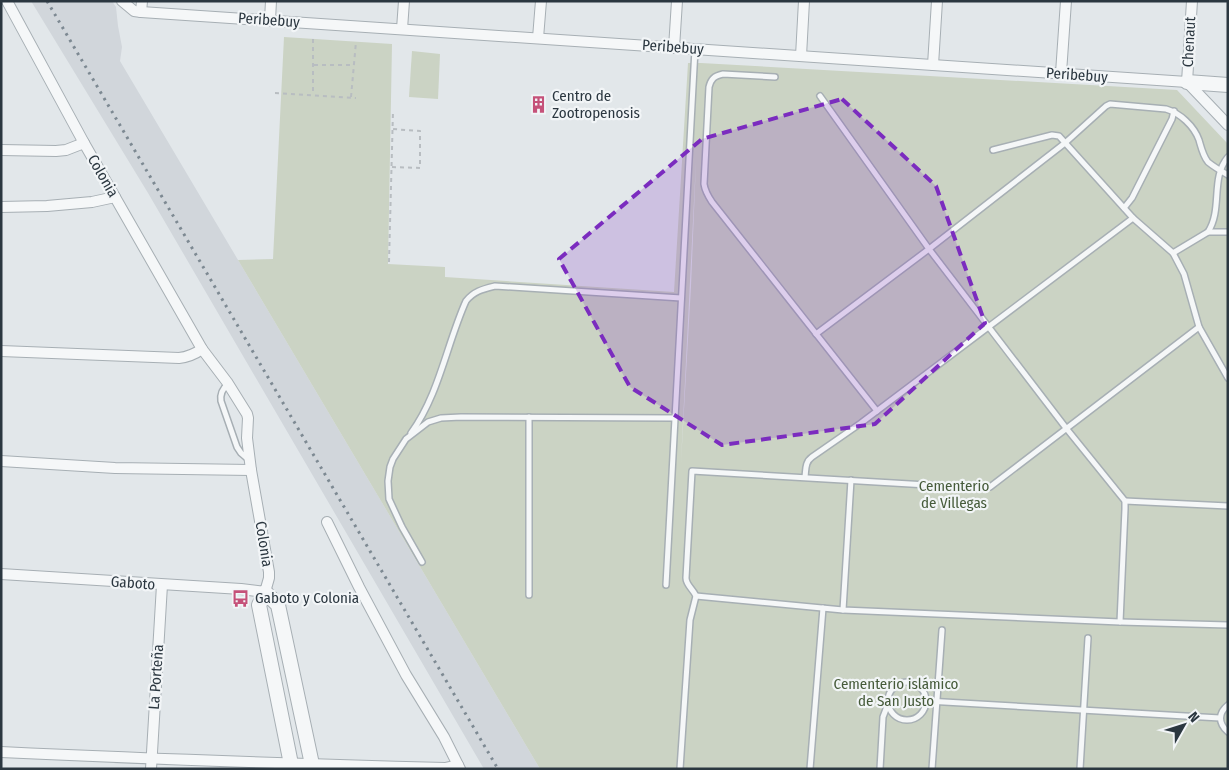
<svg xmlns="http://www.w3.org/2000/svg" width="1229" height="770" font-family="'Fira Sans Condensed',sans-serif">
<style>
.built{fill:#d1d6db}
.green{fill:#cbd3c4;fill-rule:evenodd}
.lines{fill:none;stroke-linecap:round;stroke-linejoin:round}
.service-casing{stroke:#a7afb4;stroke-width:8}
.minor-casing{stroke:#a7afb4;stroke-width:12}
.tertiary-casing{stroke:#a7afb4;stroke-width:16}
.path{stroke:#b8bdc1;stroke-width:2;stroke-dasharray:4 4;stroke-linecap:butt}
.service{stroke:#f5f7f8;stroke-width:5}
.minor{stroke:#f5f7f8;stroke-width:10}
.tertiary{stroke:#f5f7f8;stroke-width:14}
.rail{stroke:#7d8992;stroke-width:3;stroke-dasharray:2.5 5;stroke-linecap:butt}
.marked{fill:#7b2cbf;fill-opacity:0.2;stroke:#7b2cbf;stroke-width:4;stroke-dasharray:10 6;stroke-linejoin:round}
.labels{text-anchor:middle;stroke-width:4.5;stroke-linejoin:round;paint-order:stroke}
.street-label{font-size:15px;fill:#2b3740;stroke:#f2f5f7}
.poi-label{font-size:15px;fill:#2b3740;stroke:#f2f5f7;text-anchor:start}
.park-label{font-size:15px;fill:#465b3a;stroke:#f2f5f7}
</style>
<rect width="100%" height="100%" fill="#e2e7ea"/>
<path class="built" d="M31,1H112L116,7L118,26L122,47L120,61L540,769H484L148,193Z"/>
<g class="green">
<path d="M284,37L392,44L388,264L445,267V277L674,292L688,63H701L1177,90L1228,144V769H540L238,260L273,259ZM696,161L691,286L681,462Z"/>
<path d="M412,51L440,54L438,99L409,97Z"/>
</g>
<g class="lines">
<defs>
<g id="service">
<path d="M775,77L723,74C714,76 711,79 709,87L704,184C705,191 708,196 712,202L877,411"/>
<path d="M820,96L929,249L1066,428L1125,501V509L1120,622"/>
<path d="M993,150L1052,135L1059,136L1133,218L1173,253L1208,232C1223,209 1210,178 1228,157"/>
<path d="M1124,208L1132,198L1172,119L1174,111"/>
<path d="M1208,232H1228"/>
<path d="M1199,327L1228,378"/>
<path d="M816,334L929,249L1065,143L1106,106L1110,104L1166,109C1180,113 1194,126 1199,140C1201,147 1203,156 1208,162C1214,167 1221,171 1228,175"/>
<path d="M228,384C222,389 220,394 221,401L237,447L241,453L248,459"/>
<path d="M529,417V595"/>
<path d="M411,433C439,395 447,343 466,301C474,291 483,289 495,286L681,298"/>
<path d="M805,477C806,469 805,462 812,457L861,423L1133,218"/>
<path d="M1125,501L1228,506"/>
<path d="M422,562L402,527L389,499L388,481L390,467L393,459L406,439L428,422L441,418L461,417L675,418"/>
<path d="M666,585L695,49"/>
<path d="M696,596L843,610L1120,622L1228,625"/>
<path d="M843,610L851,480"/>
<circle cx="907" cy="701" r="19"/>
<path d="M927,701L1220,718"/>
<path d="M1228,705C1218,713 1218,723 1228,732"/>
<path d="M680,769L690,620L696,596C693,589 686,585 686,578L692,471L978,488L990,487L1199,327L1184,274L1173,253"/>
<path d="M810,769L823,608"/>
<path d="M880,769L883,717L888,704"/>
<path d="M932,769L942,630"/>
<path d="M1080,769L1088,638"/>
</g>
<g id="minor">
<path d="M122,1L134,11L141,12L1187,82"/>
<path d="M141,12L142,1"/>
<path d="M270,20L271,1"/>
<path d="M402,29L404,1"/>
<path d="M538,38L541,1"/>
<path d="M674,48L677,1"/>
<path d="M801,56L804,1"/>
<path d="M933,65L937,1"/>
<path d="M1061,73L1066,1"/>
<path d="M1187,82L1192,1"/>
<path d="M1187,82L1228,125"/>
<path d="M1,150L56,151L66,150L84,143"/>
<path d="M1,207L47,206L92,202L115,197"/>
<path d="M1,351L179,358C188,357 195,354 202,349"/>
<path d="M1,461L115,468L251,470"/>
<path d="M327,522L359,587L406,675L444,737L460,769"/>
<path d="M1,574L241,589L265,592L269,578V572L251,470L247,438L248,418L247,414L227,382L202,349L84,143L7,1"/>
<path d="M1,752C149,759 297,764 445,768L458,765"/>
<path d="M151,769L162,585"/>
</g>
<g id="tertiary">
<path d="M1187,82L1228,85"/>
<path d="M292,769L259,605L265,592L278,605L313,769"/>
</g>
</defs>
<use href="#service" class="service-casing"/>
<use href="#minor" class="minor-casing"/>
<use href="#tertiary" class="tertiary-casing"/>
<g class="path">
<path d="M313,39V94"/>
<path d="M314,65H354"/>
<path d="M275,93L356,98"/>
<path d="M351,97L356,42"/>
<path d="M392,167L420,168V131L392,129"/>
<path d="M389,262L393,111"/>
</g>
<use href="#service" class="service"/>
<use href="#minor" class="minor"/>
<use href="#tertiary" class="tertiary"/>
<path class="rail" d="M47,1L498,769"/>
</g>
<path class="marked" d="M842,99L936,186L985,323L875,424L722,445L630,387L559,259L702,139Z"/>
<defs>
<symbol id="building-bare" viewBox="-9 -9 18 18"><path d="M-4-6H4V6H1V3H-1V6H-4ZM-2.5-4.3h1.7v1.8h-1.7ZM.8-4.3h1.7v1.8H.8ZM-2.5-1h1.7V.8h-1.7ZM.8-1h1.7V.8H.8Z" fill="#c55179" stroke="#f2f5f7" stroke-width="2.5" paint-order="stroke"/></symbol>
<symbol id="bus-bare" viewBox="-9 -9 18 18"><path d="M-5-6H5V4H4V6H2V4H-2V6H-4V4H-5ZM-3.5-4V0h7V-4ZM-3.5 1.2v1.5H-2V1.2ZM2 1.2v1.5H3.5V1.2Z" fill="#c55179" stroke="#f2f5f7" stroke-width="2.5" paint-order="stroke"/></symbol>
</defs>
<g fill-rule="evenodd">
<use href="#building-bare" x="526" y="92" width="25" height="25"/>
<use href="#bus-bare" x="228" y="586" width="25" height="25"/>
</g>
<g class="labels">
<g class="street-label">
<text transform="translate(269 20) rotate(4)" y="5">Peribebuy</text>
<text transform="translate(1189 42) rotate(-87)" y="5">Chenaut</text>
<text transform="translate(673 47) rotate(4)" y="5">Peribebuy</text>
<text transform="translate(1077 75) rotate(4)" y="5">Peribebuy</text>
<text transform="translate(103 176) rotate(60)" y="5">Colonia</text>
<text transform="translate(264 544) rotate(81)" y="5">Colonia</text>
<text transform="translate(133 583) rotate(4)" y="5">Gaboto</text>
<text transform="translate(156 677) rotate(-86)" y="5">La Porteña</text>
</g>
<g class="poi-label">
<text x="552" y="101">Centro de<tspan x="552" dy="17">Zootropenosis</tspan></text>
<text x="255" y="603">Gaboto y Colonia</text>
</g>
<g class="park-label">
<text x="954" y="491">Cementerio<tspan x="954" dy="17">de Villegas</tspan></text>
<text x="896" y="689">Cementerio islámico<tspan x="896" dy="17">de San Justo</tspan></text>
</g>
</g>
<rect width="1229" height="770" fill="none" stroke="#2b3740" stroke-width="5"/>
<g transform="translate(1184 725) rotate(51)" stroke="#f2f5f7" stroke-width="4" paint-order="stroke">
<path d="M0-4L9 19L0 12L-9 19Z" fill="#2b3740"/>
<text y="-8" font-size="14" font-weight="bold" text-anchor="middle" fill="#2b3740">N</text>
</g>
</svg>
